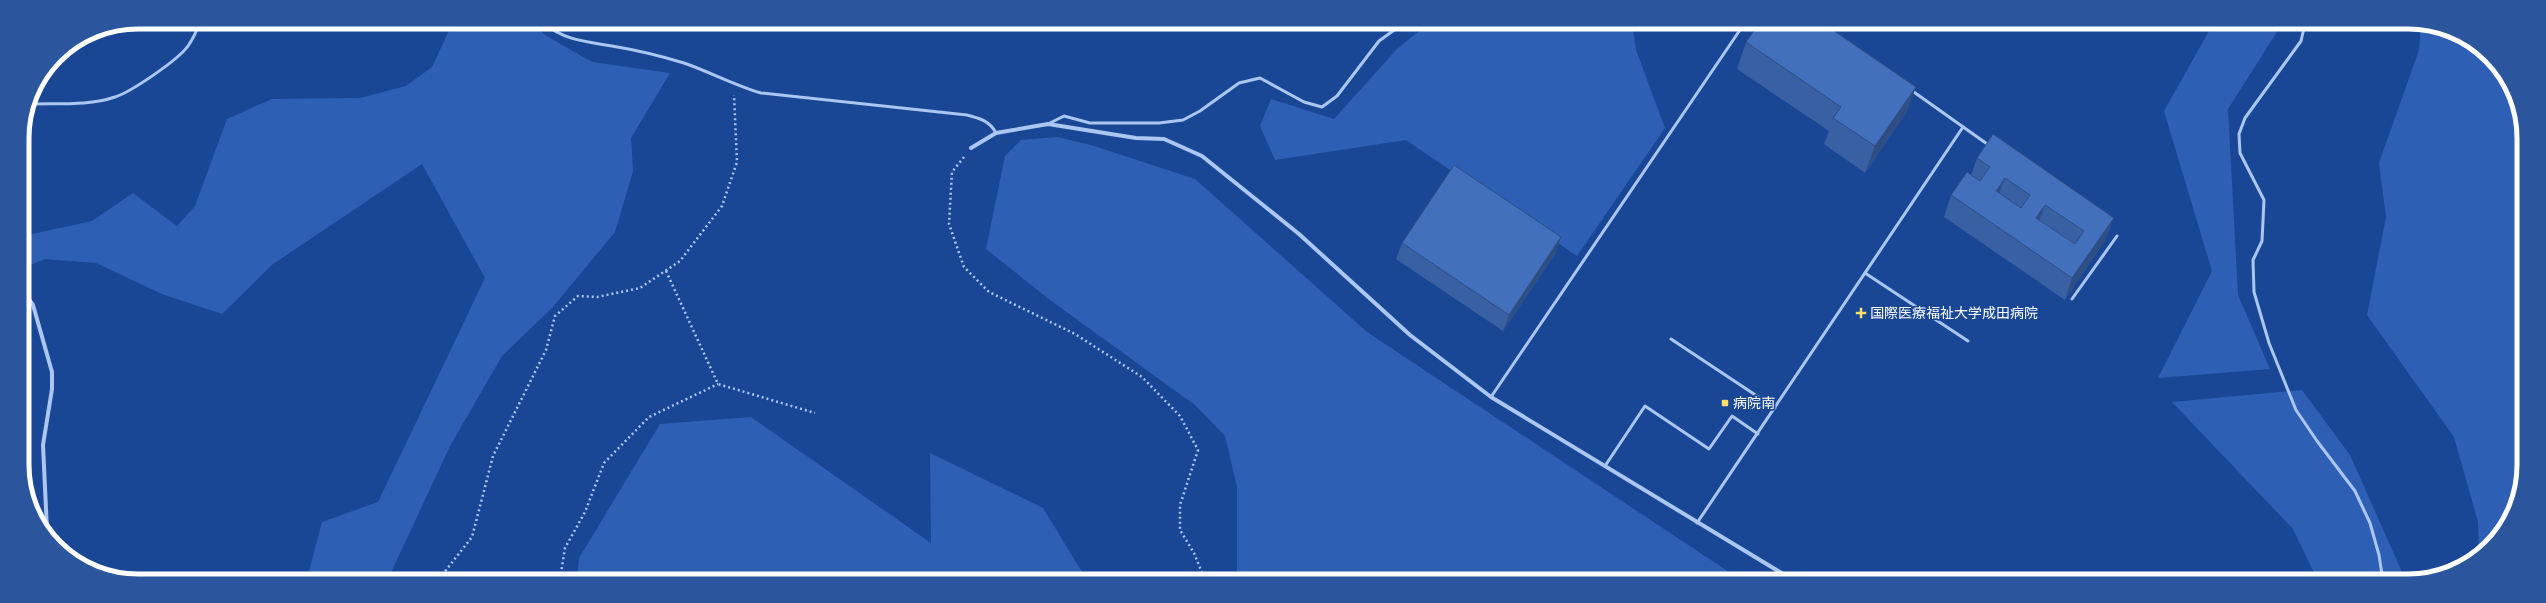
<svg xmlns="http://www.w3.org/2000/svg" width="2546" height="603" font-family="Overpass,'Noto Sans JP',sans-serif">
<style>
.green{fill:#2d60b4}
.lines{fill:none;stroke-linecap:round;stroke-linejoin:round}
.path{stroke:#abc6f0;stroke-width:2.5;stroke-dasharray:2 3;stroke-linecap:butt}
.service{stroke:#abc6f0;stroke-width:3}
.minor{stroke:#abc6f0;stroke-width:4}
.wall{fill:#3960a3}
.shaded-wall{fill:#2e4e84}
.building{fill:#4270bd;stroke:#2e4e84;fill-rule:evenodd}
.poi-dot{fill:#ffde6b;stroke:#194796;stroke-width:1.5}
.labels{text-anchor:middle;stroke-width:3.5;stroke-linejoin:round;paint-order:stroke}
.poi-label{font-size:14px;fill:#fff;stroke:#194796;text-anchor:start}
.rim{fill:none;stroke:#fff;stroke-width:5}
</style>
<rect width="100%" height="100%" fill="#194796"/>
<g class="green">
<path d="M453,22H533L545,35L592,62L670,73L631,138L633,171L615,232L552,308L502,356L450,446L388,579H307L322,522L378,502L485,278L422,164L273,264L222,314L162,294L96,263L45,259L23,268V236L92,221L133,193L177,226L195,206L227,119L272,99L360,98L406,86L432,67Z"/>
<path d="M1429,23H1632L1636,50L1665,128L1577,256L1406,140L1275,160L1260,126L1271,99L1334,119L1397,49Z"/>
<path d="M2213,24H2282L2228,109L2238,295L2270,369L2158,378L2212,271L2164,111Z"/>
<path d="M2421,24H2430L2490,56L2512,86L2521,114L2522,487L2509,523L2479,555L2478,522L2454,437L2367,315L2386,217L2379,163L2419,50Z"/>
<path d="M1057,137L1091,145L1195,179L1367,332L1741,580H1237V487L1225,436L1195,405L1050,300L986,249L1005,156L1021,140Z"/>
<path d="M2302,390L2350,455L2406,581H2318L2293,529L2172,402Z"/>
<path d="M751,417L931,543L930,453L1043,508L1087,580L577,579L579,558L660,424Z"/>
</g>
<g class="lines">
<g class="path">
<path d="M964,157L952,172L949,224L964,267L989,292L1075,334L1142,377L1180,416L1198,450L1180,505V530L1194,553L1205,580"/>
<path d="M666,271L718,384L815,413"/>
<path d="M439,579L472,537L493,456L546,350L555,316L578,296L597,297L640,288L680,261L722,206L737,162L734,95"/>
<path d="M560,579L565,548L585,512L604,463L649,417L718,384"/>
</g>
<g class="service">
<path d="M541,22C567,41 582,41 612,46C636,50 661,56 684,63C710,72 734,85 761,93L967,115C979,118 990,121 996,133"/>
<path d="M2305,24L2301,41L2245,118L2239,134L2240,153L2264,200L2262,241L2253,260L2254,292L2269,343L2296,410L2317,441L2355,491L2370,523L2379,555L2383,581"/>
<path d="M1911,90L1990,146"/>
<path d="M29,104C57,103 89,106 115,97C131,92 178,60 188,46C193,39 197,30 200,22"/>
<path d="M1048,124L1064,116L1090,123H1159L1183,120L1200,111L1239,83L1260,78L1304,102L1322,107L1337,96L1379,41L1404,23"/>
<path d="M1865,273L1968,341"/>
<path d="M2072,299L2117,236"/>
<path d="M1671,339L1775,408"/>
<path d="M1491,397L1744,24"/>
<path d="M1605,466L1645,406L1709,449L1732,416L1758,434"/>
<path d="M1697,523L1963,127"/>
</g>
<g class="minor">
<path d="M971,148L996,133L1048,124L1136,138L1164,139L1202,156L1299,234L1410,335L1491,397L1793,580"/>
<path d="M23,291L33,305L52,372V389L43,445L47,530"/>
</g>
</g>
<g class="wall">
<path d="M1746,42L1916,87L1906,113L1865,173L1824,144L1829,131L1737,69Z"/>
<path d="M1977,158L2106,239L2065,300L1944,217L1951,195L1971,175Z"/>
<path d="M1402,243L1556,253L1503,331L1396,259Z"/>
</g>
<g class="shaded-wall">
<path d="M1916,87L1906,113L1865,173L1875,146Z"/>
<path d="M2005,178L1997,199L1996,191Z"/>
<path d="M2045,205L2037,226L2036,218Z"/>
<path d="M2114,218L2106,239L2065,300L2072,278Z"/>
<path d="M1561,237L1556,253L1503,331L1509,315Z"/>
</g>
<g class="building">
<path d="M1759,24H1824L1916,87L1875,146L1833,118L1841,107L1746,42Z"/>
<path d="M1993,134L2114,218L2072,278L1951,195L1967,172L1980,181L1990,167L1977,158ZM2005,178L2030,195L2021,208L1996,191ZM2045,205L2084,231L2075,244L2036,218Z"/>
<path d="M1454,165L1561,237L1509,315L1402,243Z"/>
</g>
<g class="poi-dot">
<path d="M1859 307h4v4h4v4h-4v4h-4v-4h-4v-4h4z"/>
<rect x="1721" y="399" width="8" height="8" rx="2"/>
</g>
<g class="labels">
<g class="poi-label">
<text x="1870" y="318">国際医療福祉大学成田病院</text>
<text x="1733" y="408">病院南</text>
</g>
</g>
<path d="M0 0H2546V603H0ZM138 29H2408A109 109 0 0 1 2517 138V465A109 109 0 0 1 2408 574H138A109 109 0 0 1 29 465V138A109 109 0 0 1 138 29Z" fill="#2b569e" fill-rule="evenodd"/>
<path class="rim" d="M138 29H2408A109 109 0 0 1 2517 138V465A109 109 0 0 1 2408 574H138A109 109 0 0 1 29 465V138A109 109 0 0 1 138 29Z"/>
</svg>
